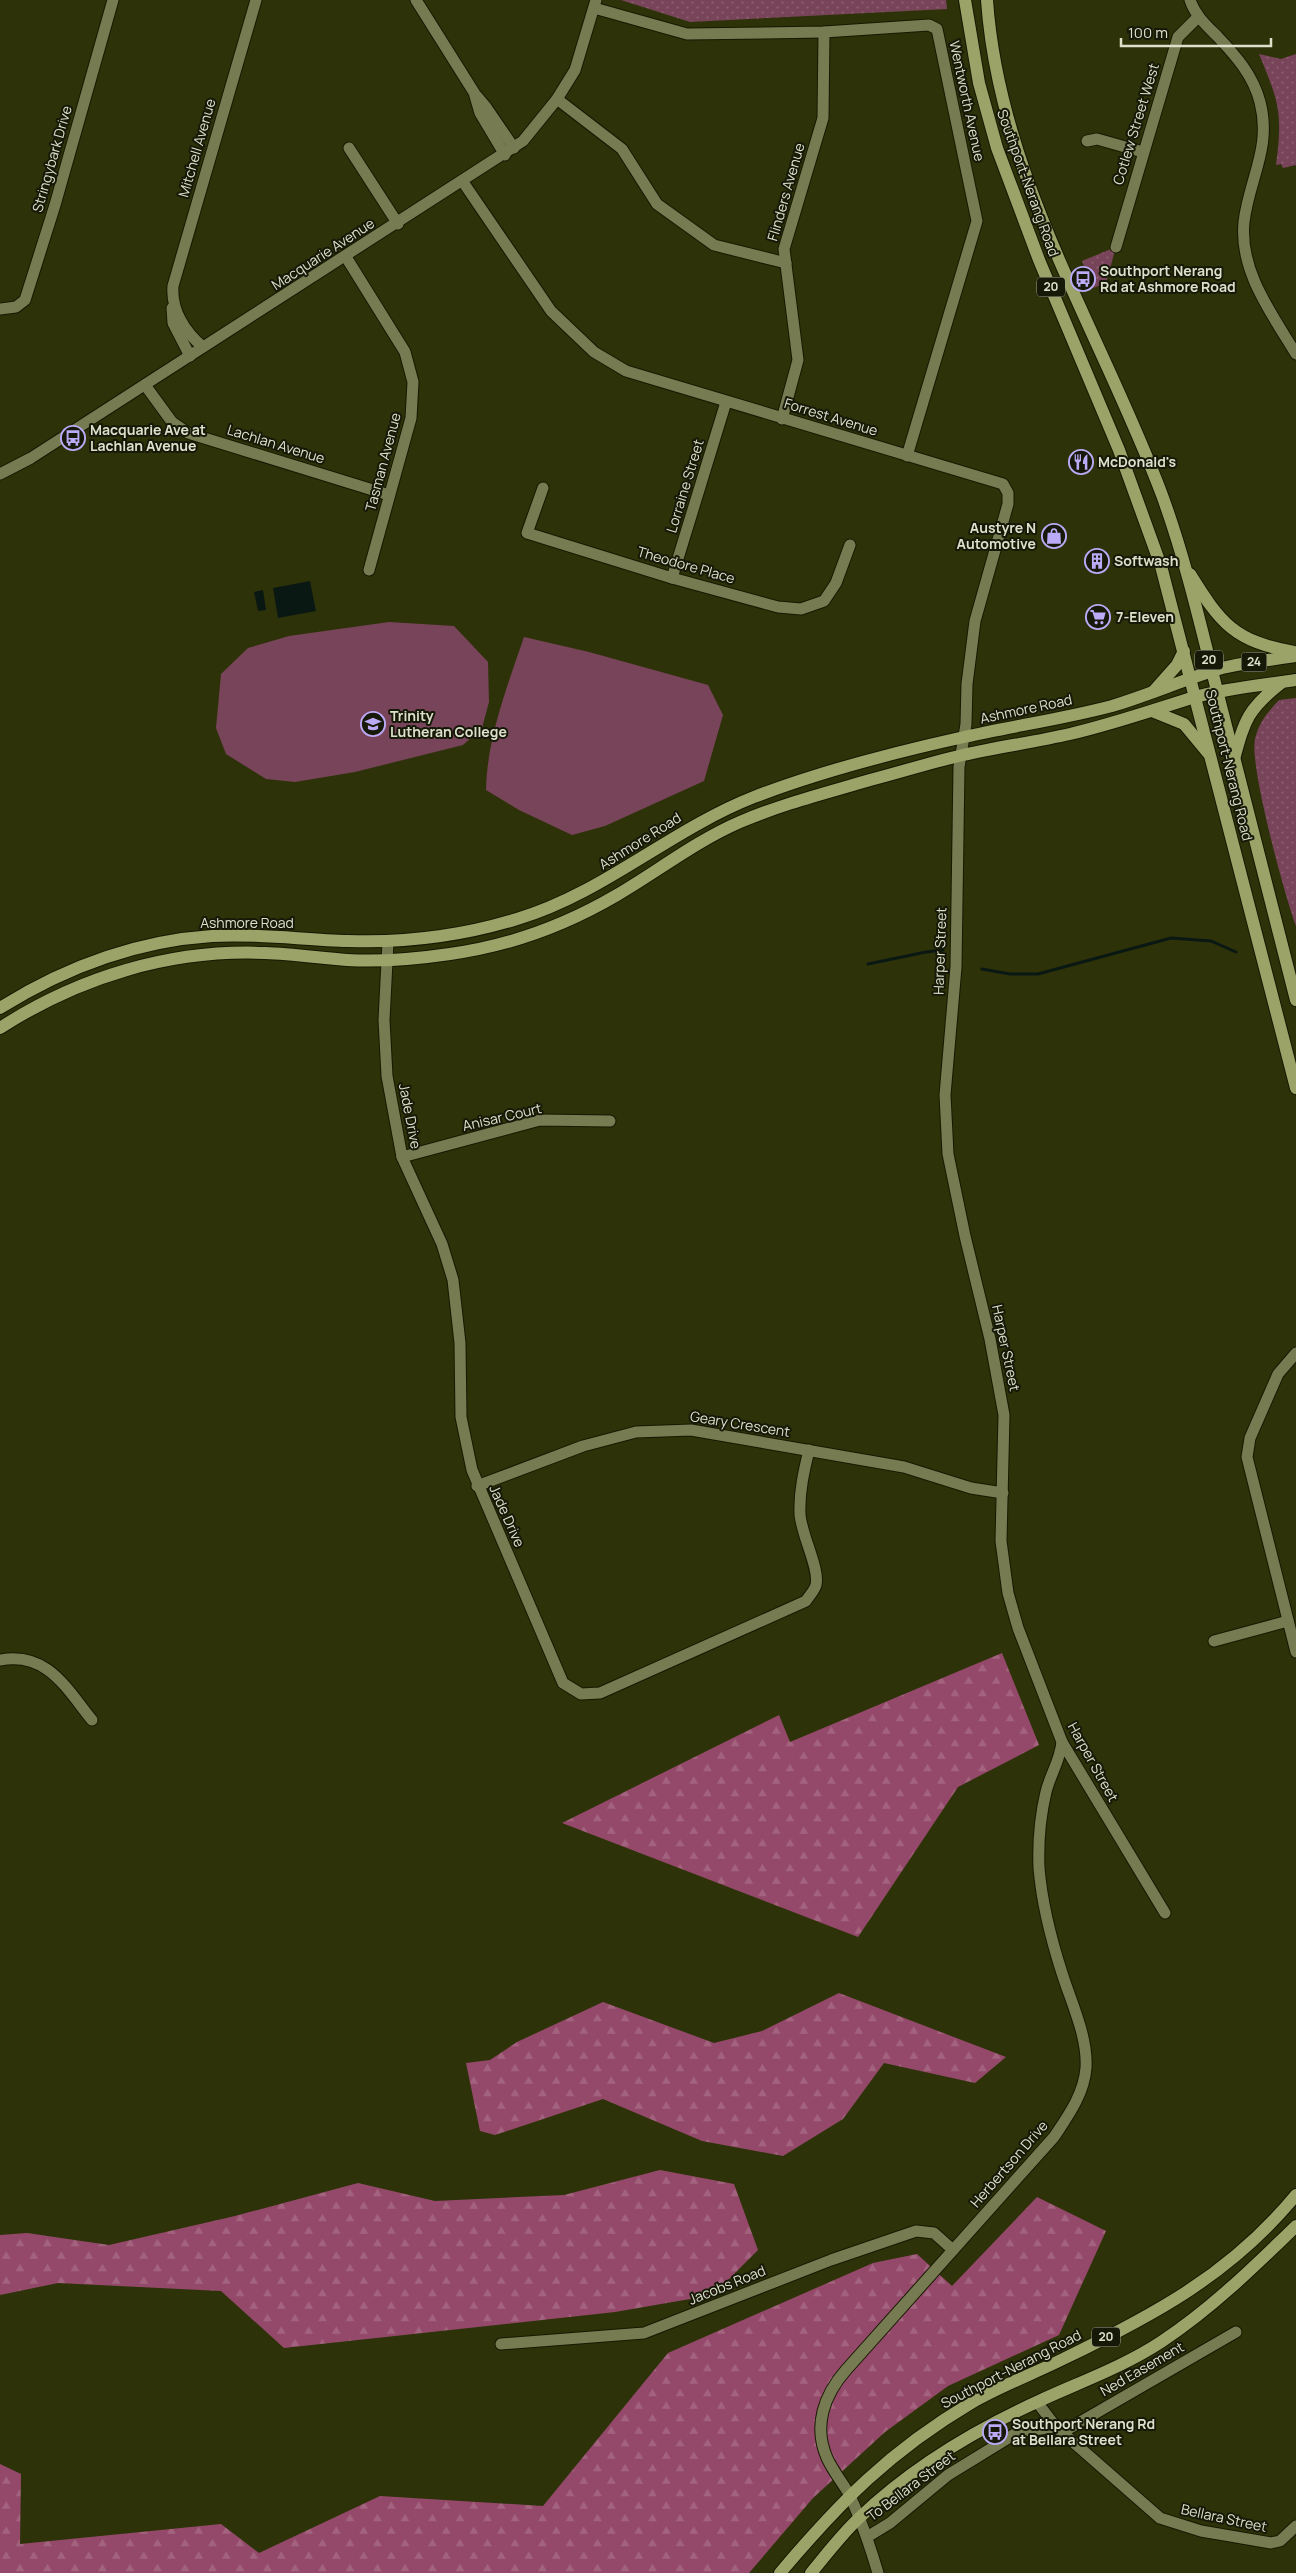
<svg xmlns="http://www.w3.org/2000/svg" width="1296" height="2573" font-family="Manrope,sans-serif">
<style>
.forest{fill:url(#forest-firs)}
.park{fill:url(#park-dots)}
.pitch{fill:#78445a}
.water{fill:#0a1814}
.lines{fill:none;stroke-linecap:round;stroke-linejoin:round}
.stream{stroke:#0a1814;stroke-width:3}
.minor-casing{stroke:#171900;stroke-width:13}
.major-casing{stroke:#171900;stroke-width:14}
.minor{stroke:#767b52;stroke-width:11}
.major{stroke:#9ba369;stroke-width:12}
.labels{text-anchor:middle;stroke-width:4;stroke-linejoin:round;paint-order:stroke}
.shield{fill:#161808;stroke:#a1a590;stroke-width:1}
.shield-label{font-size:12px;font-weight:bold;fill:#dde1cb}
.street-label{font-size:14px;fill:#dde1cb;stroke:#161808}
.poi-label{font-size:14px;font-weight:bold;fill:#dde1cb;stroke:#161808;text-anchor:start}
</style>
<defs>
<pattern id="forest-firs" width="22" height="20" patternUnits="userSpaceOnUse" patternTransform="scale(1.25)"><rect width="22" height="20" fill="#94496a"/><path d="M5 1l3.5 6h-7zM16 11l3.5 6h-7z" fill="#a3637e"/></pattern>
<pattern id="park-dots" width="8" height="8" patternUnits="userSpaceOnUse" patternTransform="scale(1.25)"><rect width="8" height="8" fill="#78445a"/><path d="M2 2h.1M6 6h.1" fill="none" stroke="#8b5f70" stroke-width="1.8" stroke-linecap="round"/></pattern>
</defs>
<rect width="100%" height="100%" fill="#2e3209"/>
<g class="forest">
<path d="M1002,1653L1039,1745L958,1787L858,1937L562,1823L779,1715L790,1742Z"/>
<path d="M839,1993L1006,2057L975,2083L884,2063L843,2119L783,2156L702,2141L603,2099L495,2135L480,2131L466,2063L490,2060L517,2042L603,2002L714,2043L762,2031Z"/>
<path d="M660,2170L734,2184L758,2250L713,2295L615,2312L284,2348L221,2291L58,2283L0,2295V2235L27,2233L109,2245L235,2216L358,2183L435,2201L564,2195Z"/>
<path d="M1037,2197L1106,2231L1059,2335L948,2386L885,2432L813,2498L749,2573H0V2464L21,2474L20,2544L221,2524L259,2553L380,2496L543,2506L668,2353L873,2263L917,2254L952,2286Z"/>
</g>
<g class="park">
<path d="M621,0H946L947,9L690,22Z"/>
<path d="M1259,54L1281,59L1296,54V165L1283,168L1281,164L1276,165C1283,113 1279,102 1259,54Z"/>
<path d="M1111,249L1115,250L1106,283L1093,288L1082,261Z"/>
<path d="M1296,698V926C1285,897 1249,765 1255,739C1259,722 1268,712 1279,700Z"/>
</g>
<g class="pitch">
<path d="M389,622L454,626L488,662L489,702L482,728L463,745L355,772L295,782L266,779L226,754L216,728L221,674L248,648L289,636Z"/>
<path d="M524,637L589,652L708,685L723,715L704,781L605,826L572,835L519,810L486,790C487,738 507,687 524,637Z"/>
</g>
<g class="water">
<path d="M310,581L316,611L278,618L273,588Z"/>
<path d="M263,590L266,610L258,611L254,592Z"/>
</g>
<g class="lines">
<g class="stream">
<path d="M868,964L926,952L943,950"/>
<path d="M982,969L1010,974H1038L1171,938L1211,941L1236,952"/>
</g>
<defs>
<g id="minor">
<path d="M416,0L475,94L486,107L514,148"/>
<path d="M1190,0C1195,15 1206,25 1217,36C1236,56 1253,75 1260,102C1272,148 1249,179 1244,222C1239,271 1272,314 1296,354"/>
<path d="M594,8L687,34L824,32L929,25L937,29L977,221L907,456"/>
<path d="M475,96L480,113L505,155"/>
<path d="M557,99L622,149L657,204L714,245L786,263"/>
<path d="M1087,141L1097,139L1143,152"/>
<path d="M349,148L398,224"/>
<path d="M463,182L551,311L594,352L626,371L1003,484L1008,493V504L975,621L967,684L966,724L959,767L956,967L945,1095L948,1154L965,1236L990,1339L1004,1415L1001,1541L1008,1593L1018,1628L1062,1742L1165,1913"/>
<path d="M1116,247L1178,37L1198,17"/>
<path d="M346,257L405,352L413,382L411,418L369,570"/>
<path d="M172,308L173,323L190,356"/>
<path d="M0,309L16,307L25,300L55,205L113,0"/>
<path d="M203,347C185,332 171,310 173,286L256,0"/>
<path d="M145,385L172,422L188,433L389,495"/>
<path d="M782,419L798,360L784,249L823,118L824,32"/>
<path d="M0,474L31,458L523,141L557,99L575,70L596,0"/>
<path d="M543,488L527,533L672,578L778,607L801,609L824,601L836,583L850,545"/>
<path d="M672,578L726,402"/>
<path d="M388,942L384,1020L387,1076L402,1157L442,1244L453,1280L460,1343L461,1417L472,1470L563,1683L581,1694L600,1693L806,1601C809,1596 815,1590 816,1585C820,1569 801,1534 800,1514C799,1492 804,1471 809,1450"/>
<path d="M402,1157L540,1120L610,1121"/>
<path d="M1296,1353L1278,1374L1250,1438L1247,1457L1296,1652"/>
<path d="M477,1486L583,1446L636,1432L691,1430L904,1467L971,1488L1003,1493"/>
<path d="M1214,1641L1288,1621"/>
<path d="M0,1660C47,1651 66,1688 92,1720"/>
<path d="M501,2344L644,2333L831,2260L916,2231L934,2233L953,2250"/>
<path d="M1037,2402L1056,2427L1160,2518L1201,2531L1271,2543L1280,2541L1296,2526"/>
<path d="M1063,2432L1236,2332"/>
<path d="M867,2537L890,2523L948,2475L1018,2432L1056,2427"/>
<path d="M878,2573C870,2546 861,2519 849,2494C842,2482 833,2471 827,2458C813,2426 824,2395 846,2370L1054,2137C1068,2116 1084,2094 1086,2068C1088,2037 1071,2002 1062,1973C1051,1939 1042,1904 1039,1868C1038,1843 1040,1817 1046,1792C1050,1775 1060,1761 1062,1742"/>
</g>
<g id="major">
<path d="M965,0L979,83L997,148L1039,260L1119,450L1161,566L1296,1088"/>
<path d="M987,0C999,176 1101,333 1162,495C1188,566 1204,641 1223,714C1247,809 1272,905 1296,1000"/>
<path d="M1190,574C1221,624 1234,641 1294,652"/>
<path d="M1153,692L1177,665L1184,651"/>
<path d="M1152,711L1184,724L1208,753"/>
<path d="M1234,759C1245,719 1248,709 1281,683"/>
<path d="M0,1008C64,968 136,941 212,936C258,933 303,940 348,941C406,943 462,936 517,919C604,893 670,830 754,797C819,772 896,752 964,737C1013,726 1063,719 1112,706C1149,695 1185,679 1222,668C1246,662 1272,660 1296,656"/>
<path d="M0,1028C79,977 171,949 265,953C293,954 320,958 347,960C381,962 416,959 450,954C508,946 566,925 617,895C658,871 696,841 740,822C782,804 826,793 870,780C901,772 932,762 963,755C998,747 1035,742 1070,734C1113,724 1153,710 1195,697C1228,688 1262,685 1296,680"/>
<path d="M780,2573C840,2502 890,2451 971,2403C1000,2386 1033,2374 1063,2359C1154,2315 1231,2274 1296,2195"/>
<path d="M811,2573C826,2555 841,2535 858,2519C909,2470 975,2430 1039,2401C1080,2382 1123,2367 1161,2342C1211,2309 1254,2267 1296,2226"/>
</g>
</defs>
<use href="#minor" class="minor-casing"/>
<use href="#major" class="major-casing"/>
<use href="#minor" class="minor"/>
<use href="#major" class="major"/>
</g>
<defs>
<symbol id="bus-ring" viewBox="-11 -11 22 22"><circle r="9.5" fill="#161808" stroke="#bbaaf6" stroke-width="1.5"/><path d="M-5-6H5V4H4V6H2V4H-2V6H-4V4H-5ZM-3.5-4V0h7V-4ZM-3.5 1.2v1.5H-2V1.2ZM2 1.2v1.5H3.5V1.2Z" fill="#bbaaf6"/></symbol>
<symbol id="restaurant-ring" viewBox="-11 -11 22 22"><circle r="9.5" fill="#161808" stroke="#bbaaf6" stroke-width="1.5"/><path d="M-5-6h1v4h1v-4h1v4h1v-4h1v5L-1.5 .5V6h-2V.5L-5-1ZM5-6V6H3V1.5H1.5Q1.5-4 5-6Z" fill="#bbaaf6"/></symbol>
<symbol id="shop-ring" viewBox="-11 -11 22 22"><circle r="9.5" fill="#161808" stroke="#bbaaf6" stroke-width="1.5"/><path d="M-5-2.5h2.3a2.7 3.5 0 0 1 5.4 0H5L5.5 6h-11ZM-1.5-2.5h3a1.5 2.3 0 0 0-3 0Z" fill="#bbaaf6"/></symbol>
<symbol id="building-ring" viewBox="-11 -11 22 22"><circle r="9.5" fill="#161808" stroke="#bbaaf6" stroke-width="1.5"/><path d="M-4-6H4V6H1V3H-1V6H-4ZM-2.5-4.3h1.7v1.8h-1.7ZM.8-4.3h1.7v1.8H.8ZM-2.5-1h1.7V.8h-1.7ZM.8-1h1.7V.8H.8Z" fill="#bbaaf6"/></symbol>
<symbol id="supermarket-ring" viewBox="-11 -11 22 22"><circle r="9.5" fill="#161808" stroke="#bbaaf6" stroke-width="1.5"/><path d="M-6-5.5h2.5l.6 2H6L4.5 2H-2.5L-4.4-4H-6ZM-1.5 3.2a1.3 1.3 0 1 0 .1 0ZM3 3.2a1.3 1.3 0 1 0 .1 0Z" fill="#bbaaf6"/></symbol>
<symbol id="school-ring" viewBox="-11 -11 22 22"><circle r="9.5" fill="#161808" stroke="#bbaaf6" stroke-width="1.5"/><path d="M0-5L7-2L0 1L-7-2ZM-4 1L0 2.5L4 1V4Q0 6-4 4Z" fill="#bbaaf6"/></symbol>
</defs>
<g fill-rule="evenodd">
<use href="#bus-ring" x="1069" y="265" width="28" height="28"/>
<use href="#bus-ring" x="59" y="424" width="28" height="28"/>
<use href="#restaurant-ring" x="1067" y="448" width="28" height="28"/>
<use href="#shop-ring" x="1040" y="522" width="28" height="28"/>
<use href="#building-ring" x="1083" y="547" width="28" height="28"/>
<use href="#supermarket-ring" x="1084" y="603" width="28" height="28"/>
<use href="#school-ring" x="359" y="710" width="28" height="28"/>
<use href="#bus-ring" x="981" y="2418" width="28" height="28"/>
</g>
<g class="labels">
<g class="shield">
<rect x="1037" y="277.5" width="28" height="19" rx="4"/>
<rect x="1195" y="650.5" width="28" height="19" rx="4"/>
<rect x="1241.5" y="652.5" width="25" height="19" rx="4"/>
<rect x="1092" y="2327.5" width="28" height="19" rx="4"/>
</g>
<g class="shield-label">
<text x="1051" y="291">20</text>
<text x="1209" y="664">20</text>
<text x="1254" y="666">24</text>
<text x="1106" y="2341">20</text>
</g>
<g class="street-label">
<text transform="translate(967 101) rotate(78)" y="5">Wentworth Avenue</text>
<text transform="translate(1136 124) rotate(-73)" y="5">Cotlew Street West</text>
<text transform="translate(197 148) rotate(-74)" y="5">Mitchell Avenue</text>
<text transform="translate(52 159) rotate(-74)" y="5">Stringybark Drive</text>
<text transform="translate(1028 183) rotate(70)" y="5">Southport-Nerang Road</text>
<text transform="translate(786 192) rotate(-74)" y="5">Flinders Avenue</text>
<text transform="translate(323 254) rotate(-33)" y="5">Macquarie Avenue</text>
<text transform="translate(831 417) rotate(17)" y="5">Forrest Avenue</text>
<text transform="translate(276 444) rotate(17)" y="5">Lachlan Avenue</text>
<text transform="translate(383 462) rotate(-75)" y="5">Tasman Avenue</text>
<text transform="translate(685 486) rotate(-73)" y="5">Lorraine Street</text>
<text transform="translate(686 565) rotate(16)" y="5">Theodore Place</text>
<text transform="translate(1026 709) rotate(-12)" y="5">Ashmore Road</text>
<text transform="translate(1229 765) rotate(76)" y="5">Southport-Nerang Road</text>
<text transform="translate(640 841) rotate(-32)" y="5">Ashmore Road</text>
<text x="247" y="928">Ashmore Road</text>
<text transform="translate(940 951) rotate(-88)" y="5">Harper Street</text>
<text transform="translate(410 1116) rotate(79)" y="5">Jade Drive</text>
<text transform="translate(502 1117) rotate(-13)" y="5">Anisar Court</text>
<text transform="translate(1006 1348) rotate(78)" y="5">Harper Street</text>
<text transform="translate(740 1424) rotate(9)" y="5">Geary Crescent</text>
<text transform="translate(507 1516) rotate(66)" y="5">Jade Drive</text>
<text transform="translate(1093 1762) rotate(61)" y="5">Harper Street</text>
<text transform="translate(1009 2164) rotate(-49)" y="5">Herbertson Drive</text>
<text transform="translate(727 2285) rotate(-22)" y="5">Jacobs Road</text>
<text transform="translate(1011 2369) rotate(-27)" y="5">Southport-Nerang Road</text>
<text transform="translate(1142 2369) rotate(-30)" y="5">Ned Easement</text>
<text transform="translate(911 2486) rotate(-37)" y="5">To Bellara Street</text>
<text transform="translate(1224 2518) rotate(12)" y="5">Bellara Street</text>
</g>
<g class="poi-label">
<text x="1100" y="276">Southport Nerang<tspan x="1100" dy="16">Rd at Ashmore Road</tspan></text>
<text x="90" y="435">Macquarie Ave at<tspan x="90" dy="16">Lachlan Avenue</tspan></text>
<text x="1098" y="467">McDonald's</text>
<text x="1036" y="533" text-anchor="end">Austyre N<tspan x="1036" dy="16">Automotive</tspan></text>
<text x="1114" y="566">Softwash</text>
<text x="1116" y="622">7-Eleven</text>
<text x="390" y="721">Trinity<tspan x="390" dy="16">Lutheran College</tspan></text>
<text x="1012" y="2429">Southport Nerang Rd<tspan x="1012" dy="16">at Bellara Street</tspan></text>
</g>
</g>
<path d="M1121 38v8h150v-8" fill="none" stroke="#dde1cb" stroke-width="2.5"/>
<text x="1128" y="38" font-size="15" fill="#dde1cb" stroke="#161808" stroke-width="4" paint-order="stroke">100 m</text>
</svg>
